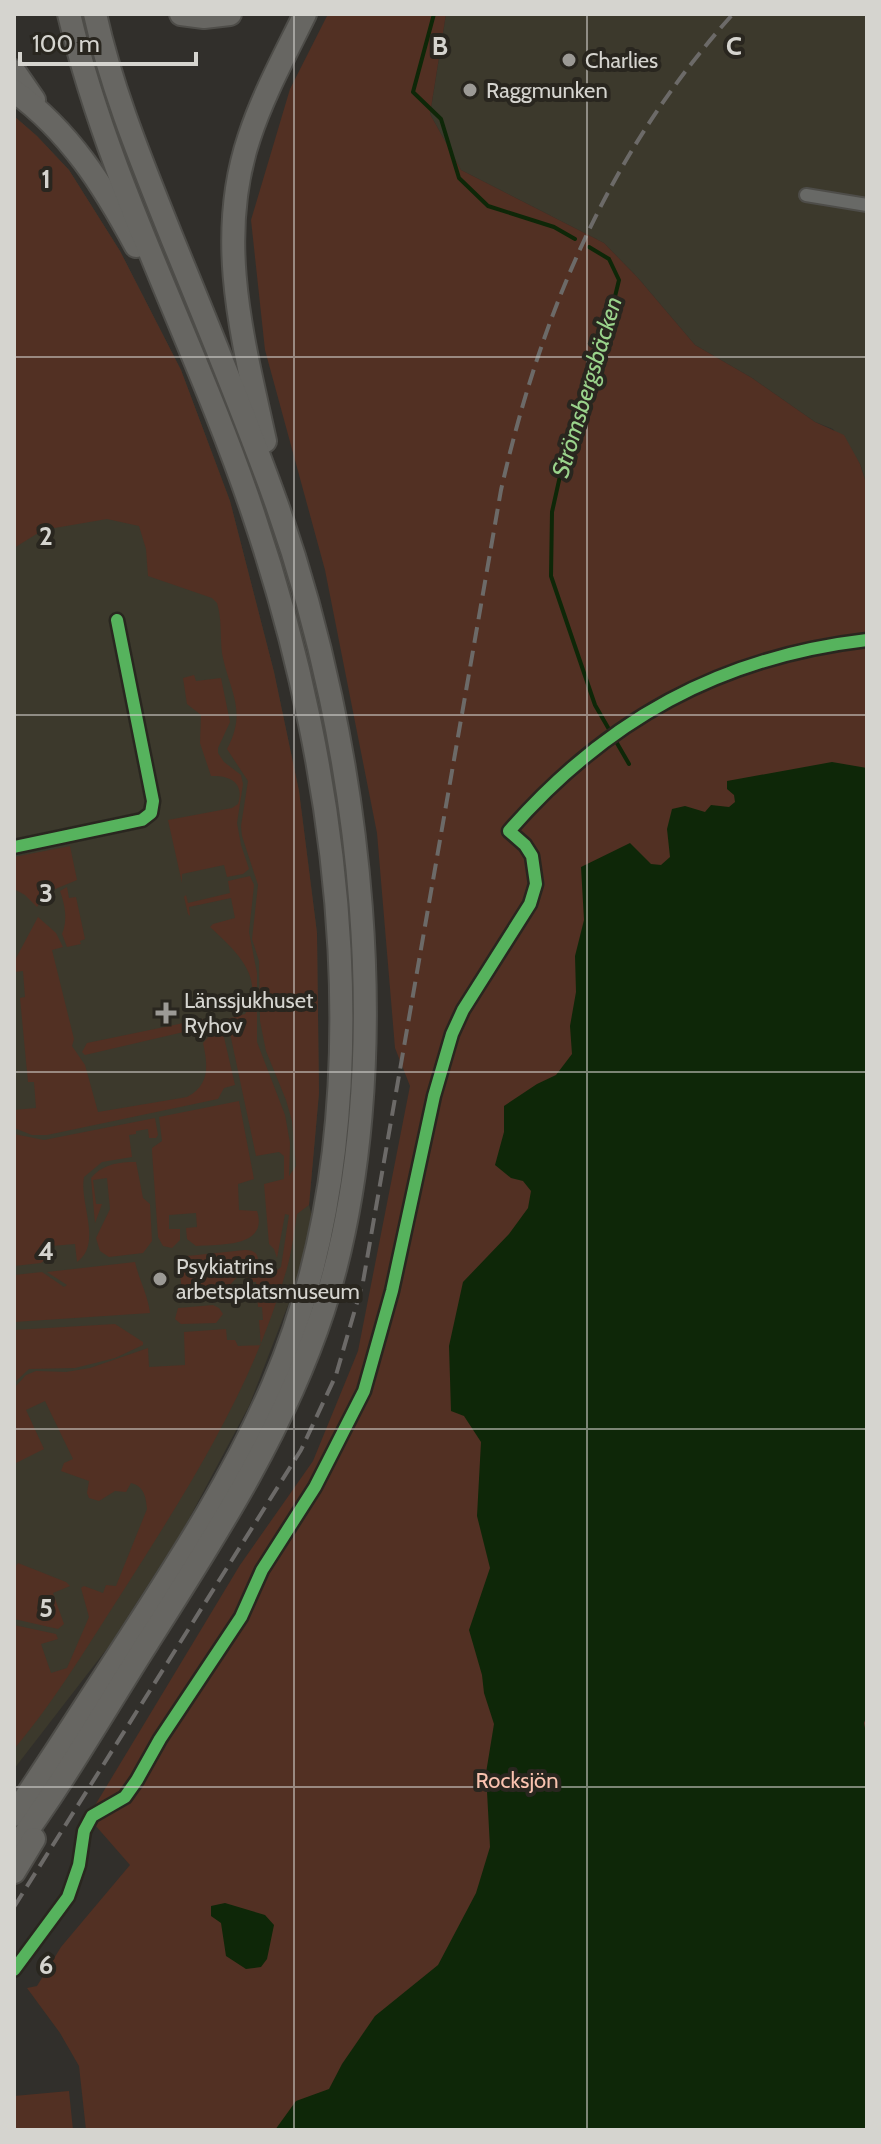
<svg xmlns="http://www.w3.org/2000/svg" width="881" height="2144" font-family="Cabin,sans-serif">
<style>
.built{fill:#3c392c}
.green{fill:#523023}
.water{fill:#0e2708}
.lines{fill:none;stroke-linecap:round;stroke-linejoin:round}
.stream{stroke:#0e2708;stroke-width:4}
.street-casing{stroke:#4e4d49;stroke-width:16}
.highway-casing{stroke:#4e4d49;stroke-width:26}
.street{stroke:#686966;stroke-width:12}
.highway{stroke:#676662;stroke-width:22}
.rail{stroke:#6c6a68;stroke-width:4;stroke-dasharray:16 8;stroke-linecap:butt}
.cycleway-casing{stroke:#29261f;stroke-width:17}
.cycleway{stroke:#56b35d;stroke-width:12}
.grid{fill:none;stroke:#d5d4cf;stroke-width:2;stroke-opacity:0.55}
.poi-dot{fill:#9c9a96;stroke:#29261f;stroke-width:3}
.labels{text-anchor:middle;stroke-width:8;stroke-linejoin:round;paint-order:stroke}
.poi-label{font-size:22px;fill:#d5d4cf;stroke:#29261f;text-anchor:start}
.park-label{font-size:22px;fill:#f9c2af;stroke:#29261f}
.water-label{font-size:24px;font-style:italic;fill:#9ad38b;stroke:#29261f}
.grid-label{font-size:26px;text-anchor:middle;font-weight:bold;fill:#d5d4cf;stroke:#29261f;stroke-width:8;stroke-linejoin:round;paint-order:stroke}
</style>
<rect width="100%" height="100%" fill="#312f2b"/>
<g class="built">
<path d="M446,14H867V486L860,464L833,429L815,422L752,378L695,345L638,278L604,243L461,170L430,114Z"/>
<path d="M14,116L37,136L69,170L120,251L181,370L230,501L274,672L299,791L317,933L319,1093L309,1205L312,1216L300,1274L249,1406L183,1530L109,1646L14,1769Z"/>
</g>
<g class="green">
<path d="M328,14H446L430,114L461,170L604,243L638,278L695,345L752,378L815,422L844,435L860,464L867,486V2130H86L79,2066L60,2033L27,1988L37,1986L61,1947L130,1865L88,1817L240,1565L313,1461L358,1351L410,1086L395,1048L377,833L325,570L265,350L251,220L290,89Z"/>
<path d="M14,116L37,136L69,170L120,251L181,370L230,501L274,672L299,791L317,933L319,1093L309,1205L297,1214C294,1232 292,1251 287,1268C254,1385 190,1486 125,1588C90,1642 55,1701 14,1749V1625L56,1634L58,1639L41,1644L51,1673L67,1668L89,1617L81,1588L84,1586L103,1593L106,1585L116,1586L147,1509C146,1497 144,1486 131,1483L126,1492L115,1491L99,1501L89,1498L87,1493L89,1481L61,1471L64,1463L73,1459L45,1401L26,1410L44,1449L14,1464V1388L26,1375L36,1371L66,1372L90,1368L148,1348L149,1367L185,1365L184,1332L226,1329L227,1340H235L238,1346L261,1345L259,1320H263L262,1307H258L256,1282H250L242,1274L254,1268L271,1275L281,1267L289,1215L285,1214L277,1258L274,1249L269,1244L264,1184L284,1179V1156L279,1152L256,1156L227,1019L245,1014C267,978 235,950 210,927L213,924L235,918L231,898L189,907L190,916L188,914L184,897L186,895L188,903L230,893L228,881L250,876L254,885L249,932L257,973V1042L285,1115L290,1143L289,1176L296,1166L292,1121L286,1100L266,1051L260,1021L259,961L252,939L258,885L242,836L241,826L248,781L227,749C248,710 229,691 222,653C220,636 222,619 217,603L212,598L148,576L146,549L139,526L107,519L43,530L14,548Z"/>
<path d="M194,675L196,681L221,678L230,722L218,748V753L224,762L241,775L243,784L237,823L241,845L249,869L243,874L227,877L224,865L182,874V883L168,820L232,808L238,804C245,783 230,775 211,776L200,743L201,715L187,704L183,678Z"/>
<path d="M70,846L77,880L48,892L37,907L25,895L14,889V857Z"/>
<path d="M67,887L69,898L76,897L85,939L80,941L81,944L67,947L62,934C68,920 65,905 60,891Z"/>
<path d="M38,917L56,933L63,947L52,950L74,1039L72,1046L85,1065L98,1112L187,1097C210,1085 208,1065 203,1043L218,1026L223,1033L235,1085L224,1088L218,1099L47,1135H32L14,1128V1110L36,1108L34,1082H28L20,998L25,997L23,971L14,972V962Z"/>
<path d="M203,1019L209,1021L198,1034L188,1031L85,1055L82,1052L87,1043Z"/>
<path d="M239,1101L254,1179L238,1184L239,1210L257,1211C269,1248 219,1244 196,1246L187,1239L186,1228L197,1227L196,1213L169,1215V1229H180V1240L172,1248L163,1246L158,1237L152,1151V1148L162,1141L159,1117Z"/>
<path d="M155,1118L158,1135L156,1138H149L148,1129L136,1131V1134L129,1135L132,1157L102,1162L84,1177C79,1203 103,1244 77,1262L75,1244L51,1246V1255L41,1263L14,1266V1134L44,1140Z"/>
<path d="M129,1162H136L143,1198L150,1204L152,1241L143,1253L109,1257L100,1251L96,1238L110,1209L107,1178L93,1180L96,1204H102L95,1223L91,1178C101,1166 114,1163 129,1162Z"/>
<path d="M245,1250C253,1250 259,1253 258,1262L246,1267L230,1285L222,1286V1294L219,1298L183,1300L178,1257Z"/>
<path d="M135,1262C139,1280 148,1295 150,1313L14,1322V1275L42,1272L64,1287L67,1285L47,1272Z"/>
<path d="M213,1305L219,1308L223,1314L216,1323L181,1324L175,1319L178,1308Z"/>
<path d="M115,1324L143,1342V1345L115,1358L75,1368L29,1369L14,1383V1330Z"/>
<path d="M18,1563L66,1582L70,1586L53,1593L64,1624L58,1629L14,1619V1568Z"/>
<path d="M69,2091L73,2130H14V2096Z"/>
</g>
<g class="water">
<path d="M832,762L867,768V1715L864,1723L867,1738V2130H275L296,2101L329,2089L342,2064L375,2016L438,1965L476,1893L490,1847L486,1773L494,1724L484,1693L482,1675L469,1630L490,1568L477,1516L481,1442L464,1416L451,1411L449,1346L463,1282L509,1234L528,1208L531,1191L523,1181L511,1178L495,1165L504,1132V1106L537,1084L556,1075L572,1054L570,1026L576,992L575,956L584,920L581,867L630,843L651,864L661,865L670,857L667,829L672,809L685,806L705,812L711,805L729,807L735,802L734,795L727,789V781Z"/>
<path d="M225,1903L265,1915L274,1925L267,1959L261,1967L246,1969L226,1956L221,1923L211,1916V1906Z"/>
</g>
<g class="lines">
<g class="stream">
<path d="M434,14L413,92L441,119L459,178L488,206L554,227L575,239"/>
<path d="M589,247L609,259L619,280L601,354L572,422L552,512L551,576L595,705L629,764"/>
</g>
<defs>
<g id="street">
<path d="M806,195L867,205"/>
<path d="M14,847L142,820L151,813L153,801L117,620"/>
</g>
<g id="highway">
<path d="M181,14L204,17L230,14"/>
<path d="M14,71L34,100"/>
<path d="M14,91C70,132 103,185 136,246"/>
<path d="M265,441C243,340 215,240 249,138C263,95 285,55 305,14"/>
<path d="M14,1815C53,1756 92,1696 130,1637C183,1555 235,1474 273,1385C387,1120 343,779 253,513C197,345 110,187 69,14"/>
<path d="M14,1849C63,1783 104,1711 148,1642C216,1535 283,1432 323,1311C401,1068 361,743 277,505C245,415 208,326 172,238C143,165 112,91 95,14"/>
<path d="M14,1872L34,1839"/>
</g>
</defs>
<use href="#street" class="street-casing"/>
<use href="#highway" class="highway-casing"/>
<use href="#street" class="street"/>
<use href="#highway" class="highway"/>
<path class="rail" d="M14,1907L301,1450L336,1375L363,1282L501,490C541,313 610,150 733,14"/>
<defs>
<g id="cycleway">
<path d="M14,847L142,820L151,813L153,801L117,620"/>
<path d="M14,1970L68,1897L79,1865L84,1831L92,1816L125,1797L137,1780L160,1739L241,1617L262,1570L315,1487L364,1391L392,1291L434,1096L452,1034L463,1010L530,904L536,884L532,856L525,845L509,831C606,720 720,657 867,640"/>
</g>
</defs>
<use href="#cycleway" class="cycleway-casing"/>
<use href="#cycleway" class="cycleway"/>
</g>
<path class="grid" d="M294,14V2130M587,14V2130M14,357H867M14,715H867M14,1072H867M14,1429H867M14,1787H867"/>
<g class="poi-dot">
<circle cx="569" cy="60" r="8"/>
<circle cx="470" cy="90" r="8"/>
<path d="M162 1001h8v8h8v8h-8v8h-8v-8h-8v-8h8z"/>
<circle cx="160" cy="1279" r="8"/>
</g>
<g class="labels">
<g class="poi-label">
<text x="585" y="68">Charlies</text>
<text x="486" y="98">Raggmunken</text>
<text x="184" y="1008">Länssjukhuset<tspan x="184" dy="25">Ryhov</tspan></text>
<text x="176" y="1274">Psykiatrins<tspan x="176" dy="25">arbetsplatsmuseum</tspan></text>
</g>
<g class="park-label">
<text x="517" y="1788">Rocksjön</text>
</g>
<g class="water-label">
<text transform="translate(587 387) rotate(-73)" y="8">Strömsbergsbäcken</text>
</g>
</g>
<g class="grid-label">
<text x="440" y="55">B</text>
<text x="734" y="55">C</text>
<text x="46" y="188">1</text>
<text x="46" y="545">2</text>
<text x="46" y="902">3</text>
<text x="46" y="1260">4</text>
<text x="46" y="1617">5</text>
<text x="46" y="1974">6</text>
</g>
<rect width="881" height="2144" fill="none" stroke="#d5d4cf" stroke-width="32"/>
<path d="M20 52v12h176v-12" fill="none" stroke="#d5d4cf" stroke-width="4"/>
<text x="32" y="52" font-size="24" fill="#d5d4cf" stroke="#29261f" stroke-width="6" paint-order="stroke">100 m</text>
</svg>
